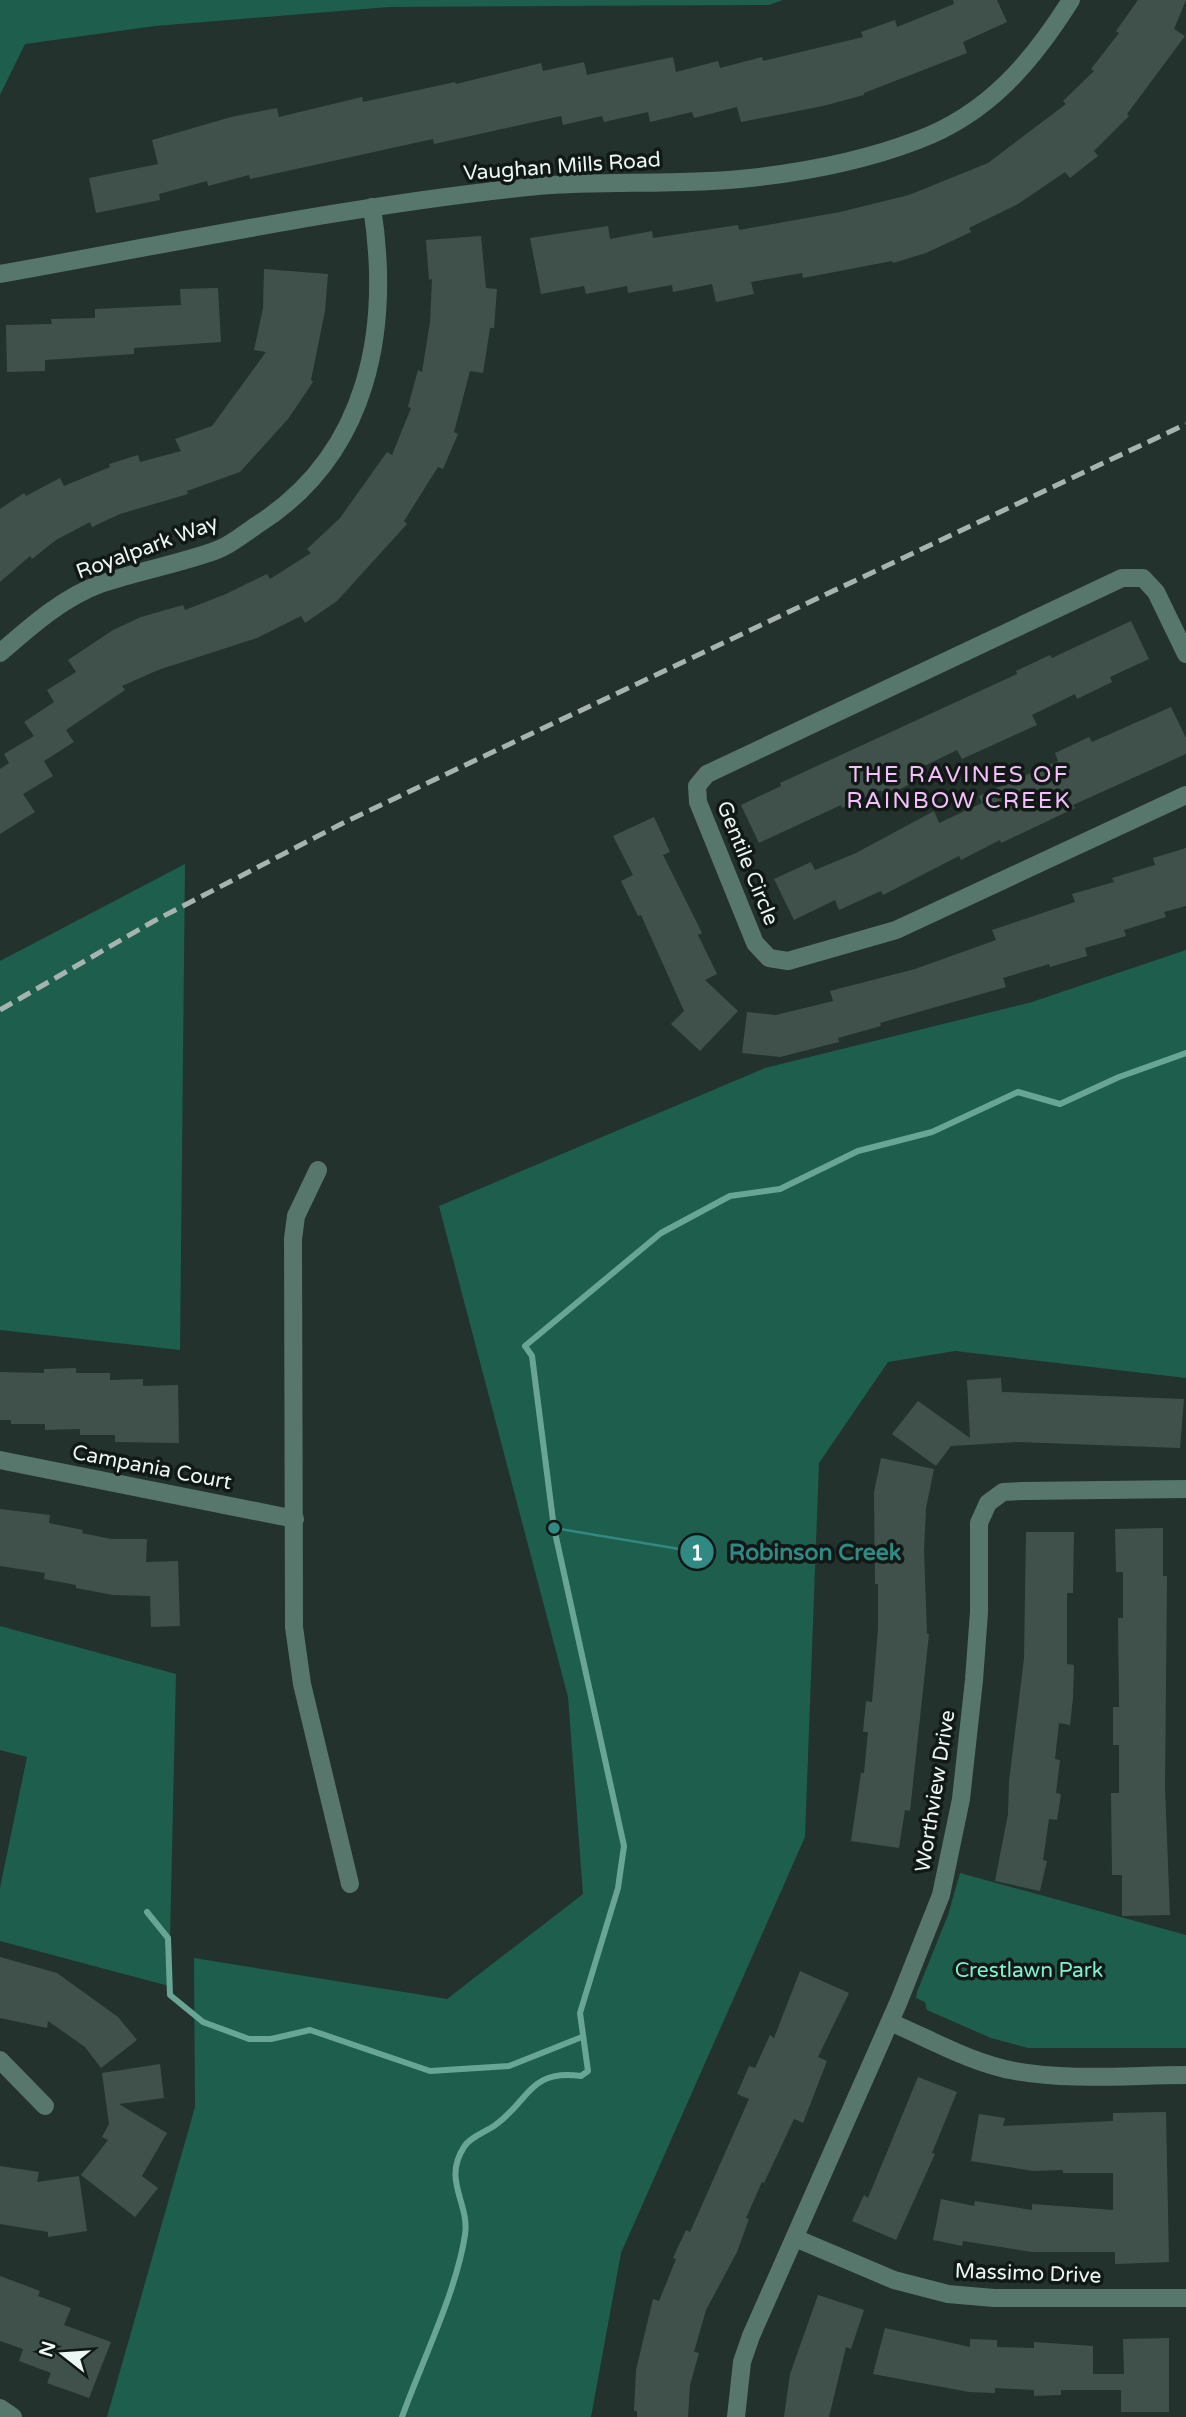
<svg xmlns="http://www.w3.org/2000/svg" width="1186" height="2417" font-family="'Varela Round',sans-serif">
<style>
.green{fill:#1d5e4d}
.lines{fill:none;stroke-linecap:round;stroke-linejoin:round}
.stream{stroke:#69a594;stroke-width:6}
.building{fill:#40514b}
.minor{stroke:#58776c;stroke-width:18}
.rail{stroke:#a7b3af;stroke-width:5;stroke-dasharray:14 7;stroke-linecap:butt}
.labels{text-anchor:middle;stroke-width:7;stroke-linejoin:round;paint-order:stroke}
.street-label{font-size:21px;fill:#ecf6f3;stroke:#111816}
.park-label{font-size:21px;fill:#7ff1ce;stroke:#111816}
.neighbourhood-label{font-size:23px;letter-spacing:2px;fill:#f4bffc;stroke:#111816}
.leader{fill:none;stroke:#308982;stroke-width:2.5}
.callout-dot{fill:#308982;stroke:#111816;stroke-width:2.5}
.mark-label{font-size:21px;text-anchor:middle;font-weight:bold;fill:#fff}
.callout-label{font-size:23px;text-anchor:middle;font-weight:bold;fill:#308982;stroke:#111816;stroke-width:7;stroke-linejoin:round;paint-order:stroke}
</style>
<rect width="100%" height="100%" fill="#23322d"/>
<g class="green">
<path d="M0,0H783L769,5L389,7L155,26L25,44L0,95Z"/>
<path d="M185,864L180,1350L0,1330V961Z"/>
<path d="M1186,950V1378L955,1351L888,1362L819,1463L805,1837L621,2253L591,2417H107L195,2107L194,1958L447,1999L583,1894L568,1697L439,1206L765,1068L1032,1002Z"/>
<path d="M0,1626L176,1674L169,1986L0,1941V1888L27,1757L0,1750Z"/>
<path d="M960,1873L1186,1935V2048H1028L991,2038L927,2010L925,2002L916,1998L917,1992L948,1915Z"/>
</g>
<g class="lines">
<g class="stream">
<path d="M147,1912L168,1938L170,1995L203,2022L249,2039H271L310,2030L430,2071L509,2066L582,2037"/>
<path d="M402,2417C422,2361 456,2293 465,2235C470,2203 442,2181 464,2147C469,2138 485,2132 494,2126C530,2101 528,2069 581,2076L588,2071L580,2013L618,1888L624,1846L554,1528L532,1356L525,1346L661,1233L730,1196L780,1189L858,1151L932,1132L1018,1092L1060,1104L1119,1077L1186,1053"/>
</g>
</g>
<g class="building">
<path d="M953,0H997L1007,22L963,42L967,53L864,93V95L823,106L741,122L737,107L694,118L692,112L650,122L648,112L604,122L602,116L563,125L561,116L434,144L433,139L250,179L249,175L208,186L207,181L159,194L160,200L96,213L89,178L158,164L152,140L231,117L277,108L279,117L362,97L363,102L455,82L456,84L541,63L543,71L584,62L587,75L673,57L676,72L718,61L720,68L762,57L763,61L863,37L861,32L895,20L897,27L954,4Z"/>
<path d="M1138,0H1186L1174,29L1185,36L1127,114L1129,116L1094,151L1098,156L1070,178L1065,172L1018,204L969,228L971,232L926,253L893,263L892,261L803,278L802,273L751,282L754,294L716,302L712,284L673,292L672,285L628,293L627,286L586,294L584,286L541,294L530,238L608,226L610,239L652,231L653,238L738,225L739,230L840,212L909,195L988,163L1066,104L1063,101L1094,71L1091,69L1119,33L1116,31Z"/>
<path d="M481,236L486,288L497,289L494,328H490L483,373L470,371L454,432L458,434L443,469L438,467L404,521L407,524L337,601L305,623L301,616L257,638L158,670L122,686L125,690L66,730L74,742L44,761L53,776L23,794L35,812L0,834V769L9,763L4,754L34,736L24,722L54,702L47,690L76,672L68,660L113,630L141,617L183,605L185,610L226,594L267,574L270,579L311,553L307,549L340,518L387,452L392,455L411,408L408,407L418,370L422,372L430,322L432,279L429,280L426,240Z"/>
<path d="M264,269L328,274L325,311L311,380L313,382L288,419L240,472L187,491L188,494L120,514L92,527L90,522L56,540L32,559L30,556L0,582V509L24,493L26,496L60,478L64,486L110,467L109,464L138,455L140,462L181,451L175,439L212,426L266,352L254,350L263,308Z"/>
<path d="M218,288L221,342L134,348V354L45,360V371L7,372L6,325L52,324L51,319L95,318V309L181,305L180,289Z"/>
<path d="M1131,621L1149,659L1110,677L1112,682L1077,699L1075,694L1032,715L1037,725L962,759L957,750L914,771L918,780L884,797L881,790L842,808L841,805L759,843L741,805L781,786L780,783L1017,674L1016,671L1050,655L1052,658Z"/>
<path d="M1171,707L1186,738V754L1073,805L1075,808L1001,843L1000,840L961,860L959,856L883,895L881,891L839,910L835,900L794,920L774,879L811,862L815,870L856,853L934,811L939,823L982,803L979,796L1058,761L1055,753L1089,737L1092,742Z"/>
<path d="M654,817L670,852L663,855L702,933L698,935L717,974L705,980L738,1011L700,1051L671,1024L684,1011L641,915L638,916L621,881L633,875L613,836Z"/>
<path d="M1186,848V906L1164,912L1166,917L1124,930L1126,936L1085,948L1087,956L1050,967L1049,964L1003,978L1006,987L880,1023L881,1026L838,1038L839,1042L780,1057L742,1053L747,1012L776,1015L833,1001L830,991L915,969L996,940L992,930L1075,902L1072,894L1114,882L1112,878L1155,865L1153,858Z"/>
<path d="M76,1368V1373H110V1380L143,1379V1386L178,1385L179,1443L115,1442V1435H80V1429L45,1430V1424H11V1420H0V1372L44,1373V1369Z"/>
<path d="M1001,1378L1002,1392L1184,1399L1180,1448L1017,1442L951,1446L936,1466L892,1434L918,1401L970,1438L967,1380Z"/>
<path d="M881,1458L934,1469L926,1508L924,1550L927,1634H929L910,1811L905,1810L899,1848L851,1841L861,1773H864L868,1732H863L866,1701L872,1702L878,1629V1584H875L874,1492Z"/>
<path d="M0,1509L50,1515L49,1523L83,1530L82,1533L111,1539H147L146,1562L178,1561L180,1626L151,1627L150,1596L113,1595L76,1588V1585L44,1579L45,1573L0,1566Z"/>
<path d="M1163,1528V1576H1167L1165,1788L1170,1915L1122,1916V1875H1112L1111,1793H1119V1745H1113V1707H1119L1118,1618H1123V1572H1116L1115,1529Z"/>
<path d="M1026,1532H1074L1073,1593H1067V1664L1074,1665L1073,1698L1070,1725L1059,1723L1055,1759L1060,1760L1056,1793L1061,1794L1057,1820L1049,1819L1043,1860L1047,1861L1040,1891L995,1881L1008,1814L1009,1782L1024,1658Z"/>
<path d="M0,1957L57,1973L118,2017L137,2040L101,2068L85,2047L48,2021L47,2028L0,2018Z"/>
<path d="M800,1971L849,1993L818,2057L827,2061L803,2123L794,2119L764,2183L762,2182L746,2218L749,2219L737,2252L706,2310L694,2352L699,2353L690,2385L688,2417H637V2411H634L636,2370L653,2299L659,2301L676,2259L673,2258L686,2230L690,2232L749,2099L737,2094L749,2066L755,2068L770,2035L774,2038Z"/>
<path d="M160,2064L164,2098L119,2104L167,2133L142,2176L158,2188L135,2217L81,2175L108,2140L102,2137L109,2124L102,2073Z"/>
<path d="M918,2077L957,2092L932,2153L935,2154L896,2240L852,2221L864,2195L868,2198Z"/>
<path d="M1166,2112L1169,2262L1115,2264V2252H1032L963,2241L962,2246L933,2240L941,2199L974,2206L975,2201L1032,2210V2204L1113,2210V2173H1063V2170L1033,2171L971,2161L979,2114L1005,2118L1003,2126L1113,2121V2113Z"/>
<path d="M0,2166L39,2172L37,2182L79,2176L87,2231L48,2237V2232L0,2224Z"/>
<path d="M0,2276L40,2291L38,2296L71,2308L64,2325L111,2342L89,2398L47,2383L51,2373L19,2361L23,2349L0,2341Z"/>
<path d="M818,2295L864,2310L851,2349L846,2347L829,2417H784L790,2374Z"/>
<path d="M885,2328L970,2347V2339L997,2340V2347L1034,2348V2342L1093,2346V2374H1124L1123,2339L1169,2338V2412H1121V2390H1061V2395L1034,2396V2390L995,2388V2393L969,2392L873,2374Z"/>
</g>
<g class="lines">
<g class="minor">
<path d="M0,274C179,242 357,204 538,186C608,180 680,186 750,178C805,172 866,160 918,140C988,114 1032,62 1071,0"/>
<path d="M0,653C30,627 62,598 100,584C138,571 179,564 217,550C231,545 245,533 257,525C369,454 391,330 372,207"/>
<path d="M1186,654L1156,592L1143,578H1122L707,774L697,786L698,802L755,943L769,958L788,961L896,930L1186,795"/>
<path d="M318,1170L296,1216L293,1239L294,1627L302,1684L350,1884"/>
<path d="M0,1460L295,1519"/>
<path d="M890,2022C930,2039 971,2063 1015,2071C1069,2081 1130,2075 1186,2075"/>
<path d="M0,2060L45,2106"/>
<path d="M795,2238L894,2280L948,2294L994,2298H1186"/>
<path d="M0,2408L13,2417"/>
<path d="M736,2417L742,2362L751,2336L899,2001L941,1895L961,1799L974,1680L979,1612V1523L988,1503L1003,1492L1023,1491L1186,1489"/>
</g>
<path class="rail" d="M0,1010L154,921L345,822L1186,424"/>
</g>
<g class="labels">
<g class="street-label">
<text transform="translate(562 166) rotate(-4)" y="7">Vaughan Mills Road</text>
<text transform="translate(147 547) rotate(-20)" y="7">Royalpark Way</text>
<text transform="translate(748 863) rotate(68)" y="7">Gentile Circle</text>
<text transform="translate(152 1467) rotate(11)" y="7">Campania Court</text>
<text transform="translate(935 1791) rotate(-81)" y="7">Worthview Drive</text>
<text transform="translate(1028 2273) rotate(2)" y="7">Massimo Drive</text>
</g>
<g class="park-label">
<text x="1029" y="1977">Crestlawn Park</text>
</g>
<g class="neighbourhood-label">
<text x="959" y="782">THE RAVINES OF<tspan x="959" dy="26">RAINBOW CREEK</tspan></text>
</g>
</g>
<path class="leader" d="M554 1528L697 1552"/>
<g class="callout-dot">
<circle cx="554" cy="1528" r="7"/>
<circle cx="697" cy="1552" r="18"/>
</g>
<g class="mark-label">
<text x="697" y="1560">1</text>
</g>
<g class="callout-label">
<text x="815" y="1560">Robinson Creek</text>
</g>
<g transform="translate(63 2354) rotate(287)" stroke="#111816" stroke-width="5" paint-order="stroke">
<path d="M0-5L12 26L0 18L-12 26Z" fill="#ecf6f3"/>
<text y="-10" font-size="19" font-weight="bold" text-anchor="middle" fill="#ecf6f3">N</text>
</g>
</svg>
